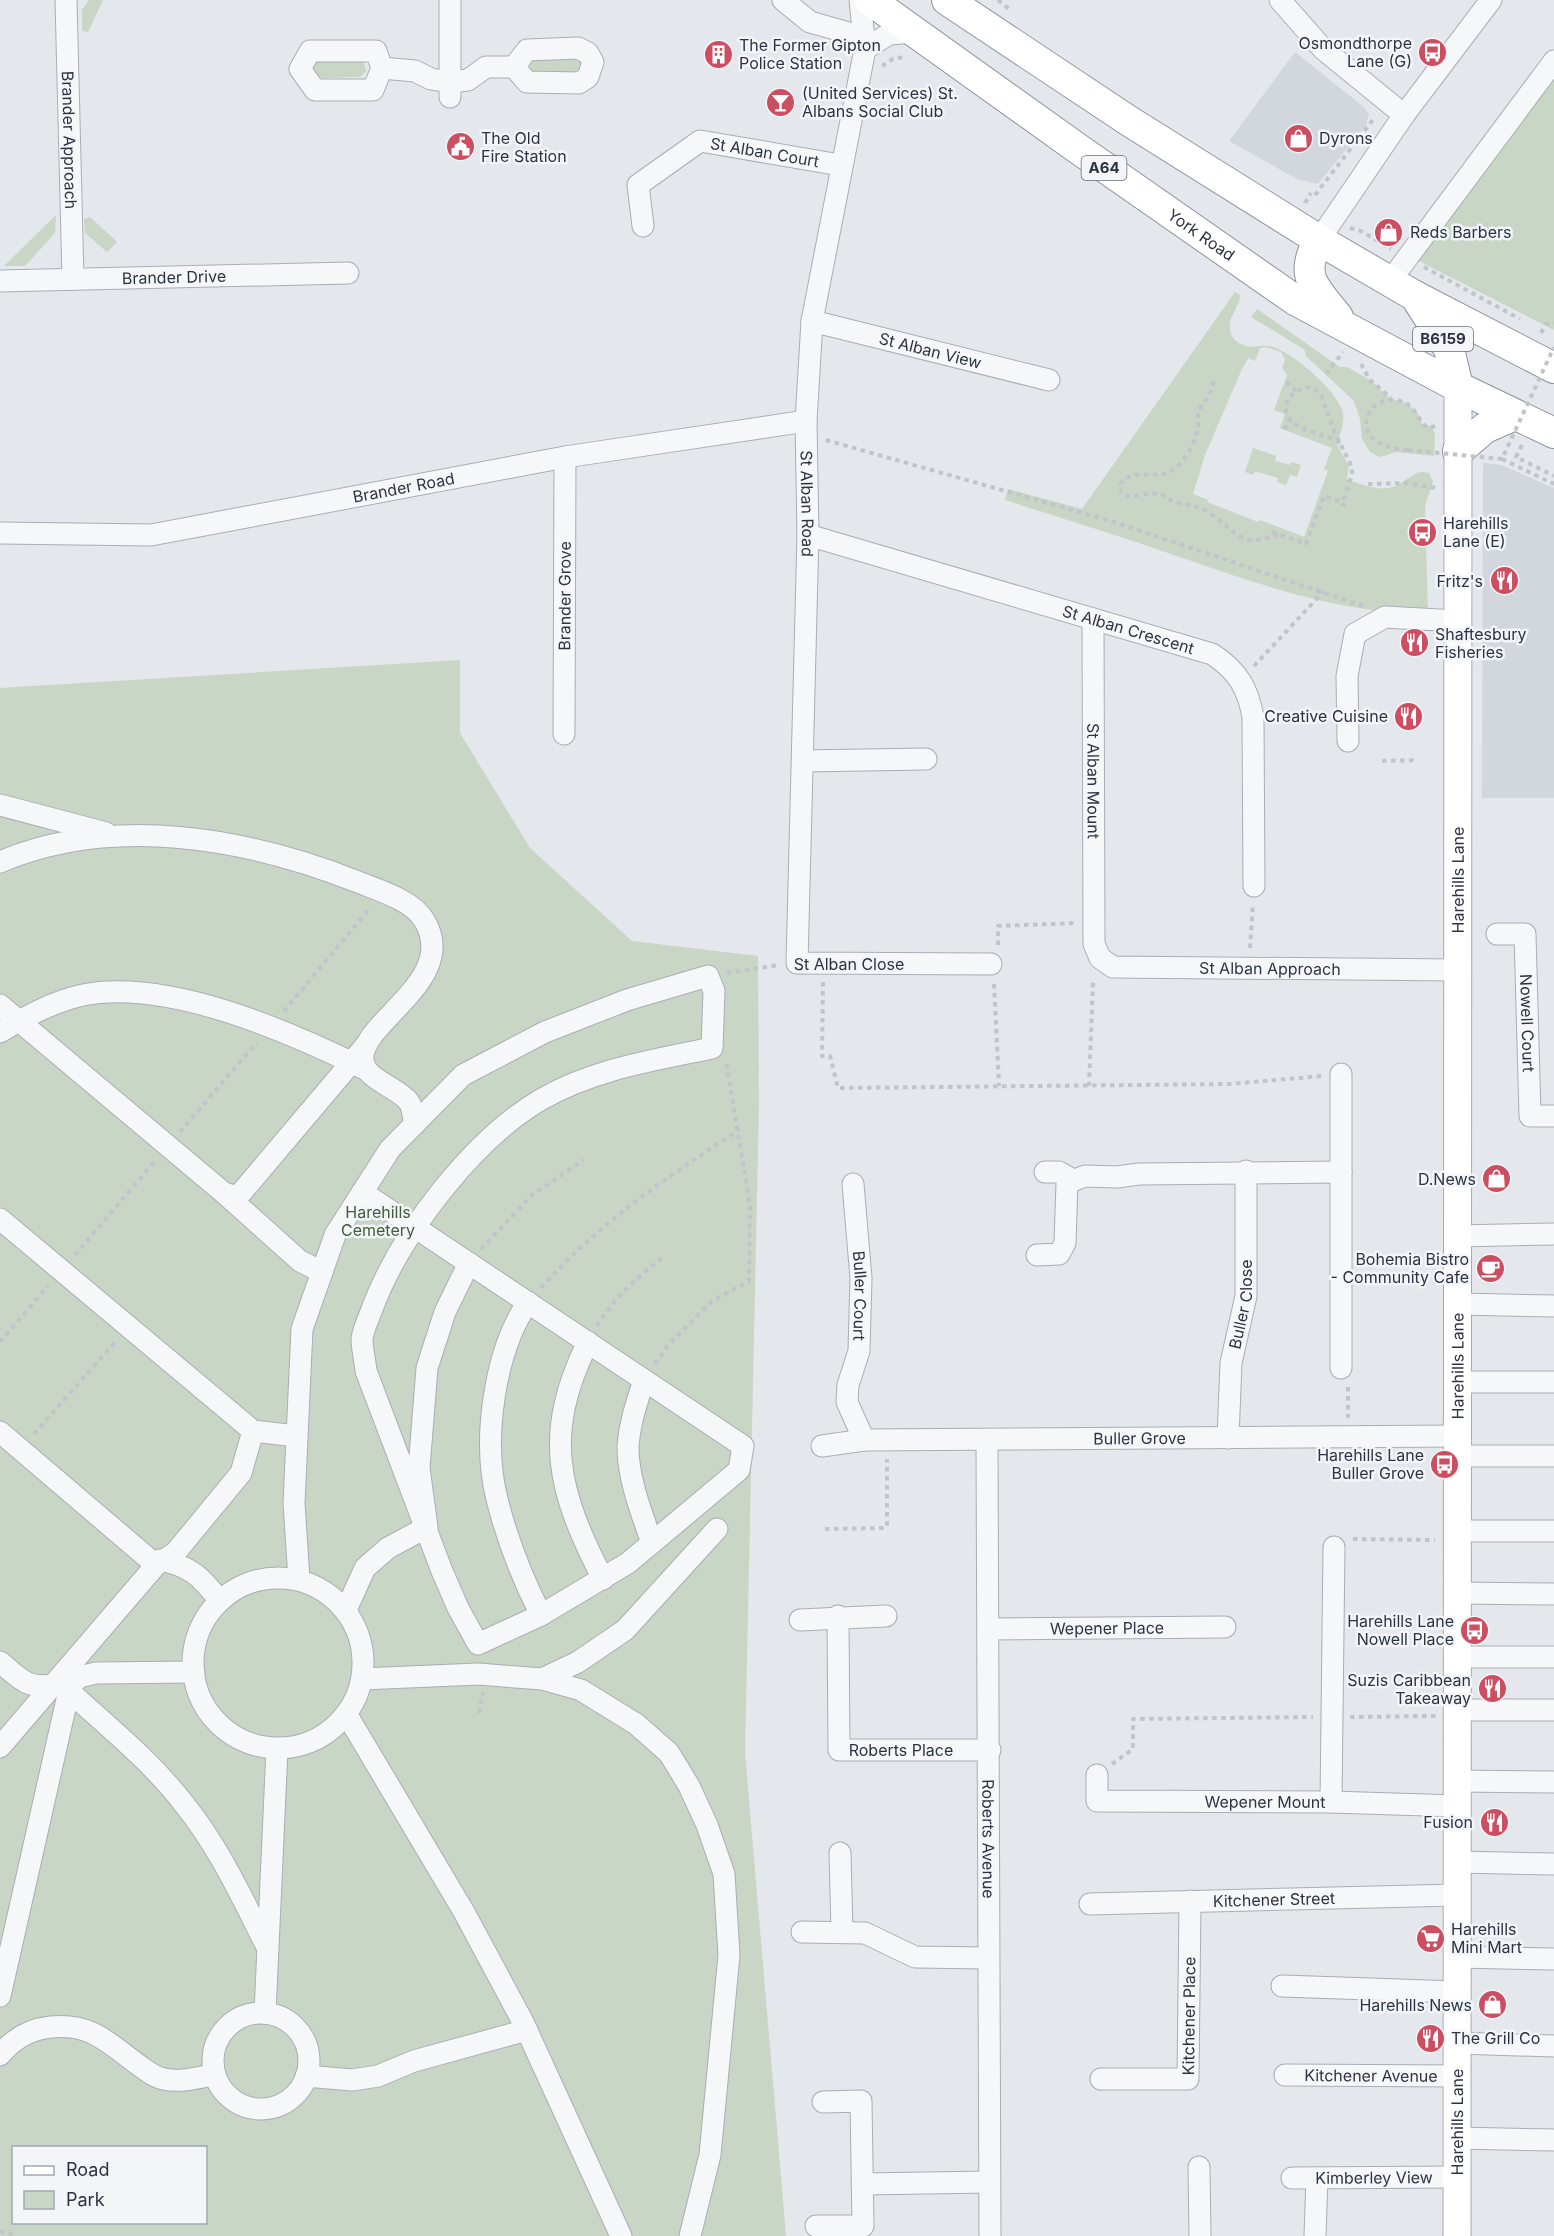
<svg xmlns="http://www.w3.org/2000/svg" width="1554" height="2236" font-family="Inter,sans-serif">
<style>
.built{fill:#d2d6dd}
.green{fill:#c9d5c5;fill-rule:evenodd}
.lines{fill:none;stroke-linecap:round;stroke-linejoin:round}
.minor-casing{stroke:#a9aeb5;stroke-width:23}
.major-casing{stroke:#a3abb7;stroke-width:29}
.highway-casing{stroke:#8b94a1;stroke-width:32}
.path{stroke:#c1c4ca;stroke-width:4;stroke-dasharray:4.5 4.5;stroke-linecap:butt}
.minor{stroke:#f6f7f9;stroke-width:21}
.major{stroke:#fff;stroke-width:27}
.highway{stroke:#fff;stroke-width:30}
.path-bridge{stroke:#c1c4ca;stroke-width:4;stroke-dasharray:4.5 4.5;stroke-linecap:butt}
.labels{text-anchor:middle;stroke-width:5;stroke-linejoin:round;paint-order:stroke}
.shield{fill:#f3f5f8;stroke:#686e79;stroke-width:1.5}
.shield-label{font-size:15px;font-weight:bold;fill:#2c3443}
.poi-label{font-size:16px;fill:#2c3443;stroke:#f3f5f8;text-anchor:end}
.street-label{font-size:16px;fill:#2c3443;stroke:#f3f5f8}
.park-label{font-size:16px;fill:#405e39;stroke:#f3f5f8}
</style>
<rect width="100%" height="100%" fill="#e4e7eb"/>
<g class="built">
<path d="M1295,52L1365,108L1369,114L1366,125L1318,184L1297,179L1229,141Z"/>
<path d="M1483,463L1501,465L1554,488V798H1482Z"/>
</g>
<g class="green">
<path d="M89,0H103L88,32L82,31V10Z"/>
<path d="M577,57L582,60L580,73L532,72L529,67L532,59Z"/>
<path d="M316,61H359L364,63L366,71L360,77L318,78L310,67Z"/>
<path d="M1554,79V330L1417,260Z"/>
<path d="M56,215L55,233L25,266H4Z"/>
<path d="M90,217L117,242L107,252L85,233L84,219Z"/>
<path d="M1235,292L1240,295C1240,308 1227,317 1230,330C1231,336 1235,342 1241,344C1250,349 1260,345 1269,346C1291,350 1338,391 1343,413C1345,423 1339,436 1337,445L1349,466L1347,479C1362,485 1384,494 1399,484C1411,478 1415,469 1429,473L1433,482L1425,506L1428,615C1331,611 1261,585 1171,554C1116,535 1061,518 1005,500L1008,489L1082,509ZM1266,347L1281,352L1285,360L1282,368L1287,375L1274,410L1285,414L1280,428L1332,448L1324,469L1328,471L1304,537L1260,520L1258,522L1207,502L1208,500L1193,494L1205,455L1241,371L1248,358L1255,361L1260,348Z"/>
<path d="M1257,309L1340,367H1347L1370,380L1391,399L1404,402L1417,412L1422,424L1432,427L1435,434L1434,456L1396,452L1380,457L1370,452L1362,439L1360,419L1354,401L1306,356L1305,350L1251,317Z"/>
<path d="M1253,448L1276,456L1275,461L1290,465L1291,462L1301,465L1297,477L1290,475L1286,485L1277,482L1278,478L1255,471L1253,475L1245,472Z"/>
<path d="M460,660V733L530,848L632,941L758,956L759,1103L745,1752L786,2236H0V688ZM14,2148H206V2222H14Z"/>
</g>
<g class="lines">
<defs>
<g id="minor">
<path id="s1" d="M66,0L73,279"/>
<path d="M783,0L810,22L863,37L873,44"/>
<path d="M860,0L865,49L889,34L916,32"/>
<path d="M1280,0L1323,49L1404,115"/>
<path d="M578,48L588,53L593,62L588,77L579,83L527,82L514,67L527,50Z"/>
<path id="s2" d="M865,49L812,321L806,421L808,535L797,963L991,964"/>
<path d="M310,51H376L382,68L373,90H315L300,69Z"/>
<path d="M382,68L415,71L431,79L450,82L468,80L486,67H514"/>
<path d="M450,97V0"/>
<path id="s3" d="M643,226L638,185L700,141L840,165"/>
<path d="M1319,240L1404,115L1491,0"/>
<path id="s4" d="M0,281L348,273"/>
<path d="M1390,281L1554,61"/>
<path id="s5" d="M812,321L1049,380"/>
<path id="s6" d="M0,533L151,535L565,457L806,421"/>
<path id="s7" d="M808,535L1212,654C1237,670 1248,688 1253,717L1254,886"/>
<path id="s8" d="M1093,619L1094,944L1100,958L1113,967L1457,970"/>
<path id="s9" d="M564,734L565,457"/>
<path d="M1348,741L1347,676L1355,634L1385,617L1457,621"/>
<path d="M803,761L926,759"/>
<path d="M0,805L106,833"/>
<path d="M0,862C113,814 247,838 358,882C378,890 412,900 424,920C461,980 359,1022 363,1060C365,1080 398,1087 409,1102C413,1108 413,1117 415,1124"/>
<path id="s10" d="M1497,934H1525L1530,1116H1554"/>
<path d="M0,1005L224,1193L233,1196L241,1193L367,1044"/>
<path d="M0,1032C27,1016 52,1002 83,995C167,978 288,1031 363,1068"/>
<path d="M1341,1074V1368"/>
<path d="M1045,1172H1059L1073,1180"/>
<path id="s11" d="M853,1184L861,1278L859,1351L848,1385L847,1402L864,1440"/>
<path d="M224,1193L300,1261L322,1272"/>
<path d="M0,1219L253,1431L296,1436"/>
<path d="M1457,1236L1554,1234"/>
<path d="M1037,1255L1059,1254L1065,1243L1067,1183L1085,1176L1117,1177L1139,1174L1341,1172"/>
<path d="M528,1302C494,1352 482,1441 497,1499C507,1539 522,1578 541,1615"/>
<path d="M1457,1304L1554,1306"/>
<path d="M588,1342C542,1435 558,1492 603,1579"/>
<path d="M644,1380C637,1402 629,1424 628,1448C628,1479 642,1514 652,1543"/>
<path d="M1457,1382H1554"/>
<path d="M0,1432L156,1565"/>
<path id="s12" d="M1228,1438L1231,1363L1246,1296V1171"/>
<path id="s13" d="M987,1441L990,2236"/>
<path id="s14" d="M822,1446L864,1440L1457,1436"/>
<path d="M1457,1456H1554"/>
<path d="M1457,1531H1554"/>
<path d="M160,1560C191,1566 201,1577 220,1601"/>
<circle cx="278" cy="1663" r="85"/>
<path d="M299,1579L294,1503L302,1329L335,1235L390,1149L463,1075L545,1032L627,1000L708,976L714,991L712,1048C655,1060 594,1069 542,1099C473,1139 400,1234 372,1309C369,1318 363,1329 362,1339C362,1349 365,1360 366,1371L442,1571L458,1608L478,1644L541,1615L628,1563L739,1470L743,1446C616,1361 489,1277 362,1192"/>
<path d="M1457,1593L1554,1594"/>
<path d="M346,1610L365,1568L388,1548L427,1527L419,1468L427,1368L445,1312L469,1263"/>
<path id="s15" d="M838,1616L839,1750H990"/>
<path d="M800,1620L886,1616"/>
<path id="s16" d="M989,1629L1225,1627"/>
<path d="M1457,1657H1554"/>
<path d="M0,1662C20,1678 26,1689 53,1685"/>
<path d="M362,1679L478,1674L542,1679"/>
<path d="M69,1691C108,1727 151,1761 184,1804C219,1847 242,1898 267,1947"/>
<path d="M1457,1710H1554"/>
<path d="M347,1715L464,1912L523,2022L621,2236"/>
<path d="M0,1747L156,1565L175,1553L241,1473L253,1431"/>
<path id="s17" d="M1097,1775V1801L1331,1802L1457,1806"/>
<path d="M1457,1781L1554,1782"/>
<path d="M1331,1802L1334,1547"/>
<path d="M840,1853L842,1932"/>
<path d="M1457,1862L1554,1864"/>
<path id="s18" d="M1090,1904L1457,1895"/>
<path d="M802,1932L865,1933L915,1957L988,1958"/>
<path d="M1457,1957L1554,1959"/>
<path d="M1282,1986L1457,1992"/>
<path d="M0,1996L70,1686L79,1677L96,1673L194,1672"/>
<circle cx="261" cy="2061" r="48"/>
<path d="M265,2013L277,1749"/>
<path d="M1457,2043L1554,2046"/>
<path d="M0,2055C13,2039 31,2029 51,2027C93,2023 109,2044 140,2066C147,2071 156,2078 164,2079C181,2083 199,2077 214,2075"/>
<path id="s19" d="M1285,2075L1457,2076"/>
<path d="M306,2076L352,2080L378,2076L414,2061L527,2030"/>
<path id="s20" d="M1101,2079H1188L1190,1901"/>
<path d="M1457,2138L1554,2140"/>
<path d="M1199,2167L1200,2236"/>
<path id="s21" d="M1292,2178L1457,2177"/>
<path d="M862,2184L989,2182"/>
<path d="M816,2226H863L861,2101L823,2102"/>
<path d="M690,2236L710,2155L729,1955L724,1874L707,1825L689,1786L669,1753L636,1724L581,1690L542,1679L578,1662L625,1630L717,1529"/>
<path d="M1315,2236L1317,2178"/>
</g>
<g id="major">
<path id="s22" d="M1457,2236L1458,387"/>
</g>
<g id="highway">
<path id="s23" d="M870,0L1077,148L1295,300L1458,387L1554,433"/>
<path d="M947,0L1129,121L1319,240L1415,296L1554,368"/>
<path d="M1319,240C1298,276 1315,288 1338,317"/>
<path d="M1415,296L1449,349L1458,387"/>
<path d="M1458,451L1485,428L1515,415"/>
</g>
</defs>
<use href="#minor" class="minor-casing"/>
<use href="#major" class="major-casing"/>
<use href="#highway" class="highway-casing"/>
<g class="path">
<path d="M998,0L1009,9"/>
<path d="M882,66L893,59L904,57"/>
<path d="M1315,195L1375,117"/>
<path d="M1305,203L1311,193"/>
<path d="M1350,228L1361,231L1391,249"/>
<path d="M1424,267L1520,319"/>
<path d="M1541,333L1546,324L1554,323"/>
<path d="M1361,364L1370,380L1391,398"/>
<path d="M1326,374L1343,352"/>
<path d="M1213,381C1212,398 1200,403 1198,414C1198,419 1199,424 1198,428C1195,444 1180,472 1163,474C1146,477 1133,469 1120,484L1121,492L1128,496L1160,493C1179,509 1191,501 1208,512C1237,530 1237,550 1279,534"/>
<path d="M1286,383L1292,385L1296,392"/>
<path d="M1284,429L1292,420"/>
<path d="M826,440L1111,521L1363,606"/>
<path d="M1340,443C1326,433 1282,430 1286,406C1287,396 1298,390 1306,387L1315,389L1321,395L1335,433L1352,467V475L1342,504L1350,507"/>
<path d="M1522,445L1516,457L1554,476"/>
<path d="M1408,450C1340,446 1367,388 1403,402C1416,407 1418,421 1428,428L1436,426"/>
<path d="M1502,459L1554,484"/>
<path d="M1368,484L1406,483L1436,488"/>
<path d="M1272,532L1306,544L1324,496L1343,502"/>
<path d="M1254,666L1324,591"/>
<path d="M1382,761L1414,760"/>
<path d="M998,945V926L1076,923"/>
<path d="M1250,948L1253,904"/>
<path d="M727,973L779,965"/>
<path d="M823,982L822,1056H830L838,1088L1230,1084L1322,1076"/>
<path d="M994,984L999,1086"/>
<path d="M284,1011L371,907"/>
<path d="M1089,1086L1093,983L1095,979"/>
<path d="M180,1132L257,1042"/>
<path d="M481,1249L533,1194L584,1160"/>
<path d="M75,1255L156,1160"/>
<path d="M541,1288C600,1222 665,1178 739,1130"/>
<path d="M597,1326C614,1298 636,1278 662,1258"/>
<path d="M0,1342L48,1286"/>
<path d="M655,1364L668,1345L712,1301L749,1281L750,1206L726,1061"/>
<path d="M1348,1387V1418"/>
<path d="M34,1434L116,1341"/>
<path d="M825,1529L884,1528L887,1526V1459"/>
<path d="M1353,1539L1435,1540"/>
<path d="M479,1713L483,1692"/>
<path d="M1350,1717L1436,1716"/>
<path d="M1112,1764L1133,1749V1719L1313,1717"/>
<path d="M0,2231L16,2236"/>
</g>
<use href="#minor" class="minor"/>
<use href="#major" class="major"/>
<use href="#highway" class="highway"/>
<path class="path-bridge" d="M1408,450L1502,459L1554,347"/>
</g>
<defs>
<symbol id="bus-disc" viewBox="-11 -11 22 22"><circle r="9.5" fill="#cb4e61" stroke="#f3f5f8"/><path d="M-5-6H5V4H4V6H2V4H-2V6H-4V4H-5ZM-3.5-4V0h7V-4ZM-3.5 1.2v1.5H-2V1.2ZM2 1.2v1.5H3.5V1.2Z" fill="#fff"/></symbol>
<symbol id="building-disc" viewBox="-11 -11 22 22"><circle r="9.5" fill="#cb4e61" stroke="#f3f5f8"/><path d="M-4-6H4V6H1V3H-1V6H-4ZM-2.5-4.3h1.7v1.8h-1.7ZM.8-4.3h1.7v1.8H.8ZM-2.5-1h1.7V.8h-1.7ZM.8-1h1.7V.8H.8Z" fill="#fff"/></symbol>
<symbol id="bar-disc" viewBox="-11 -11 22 22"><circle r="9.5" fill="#cb4e61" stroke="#f3f5f8"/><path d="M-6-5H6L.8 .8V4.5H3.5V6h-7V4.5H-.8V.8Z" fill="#fff"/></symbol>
<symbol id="shop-disc" viewBox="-11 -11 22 22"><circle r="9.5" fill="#cb4e61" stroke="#f3f5f8"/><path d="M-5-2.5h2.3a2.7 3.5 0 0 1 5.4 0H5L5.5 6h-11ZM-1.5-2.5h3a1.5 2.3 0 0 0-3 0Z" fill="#fff"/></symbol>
<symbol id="civic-disc" viewBox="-11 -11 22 22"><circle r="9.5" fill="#cb4e61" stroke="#f3f5f8"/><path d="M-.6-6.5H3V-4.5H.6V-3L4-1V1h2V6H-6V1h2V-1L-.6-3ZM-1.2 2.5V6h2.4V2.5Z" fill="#fff"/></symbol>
<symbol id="restaurant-disc" viewBox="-11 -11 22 22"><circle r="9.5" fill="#cb4e61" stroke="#f3f5f8"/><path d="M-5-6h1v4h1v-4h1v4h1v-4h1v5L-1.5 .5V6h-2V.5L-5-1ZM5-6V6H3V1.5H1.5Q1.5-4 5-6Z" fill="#fff"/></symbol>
<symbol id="cafe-disc" viewBox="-11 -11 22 22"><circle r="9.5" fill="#cb4e61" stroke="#f3f5f8"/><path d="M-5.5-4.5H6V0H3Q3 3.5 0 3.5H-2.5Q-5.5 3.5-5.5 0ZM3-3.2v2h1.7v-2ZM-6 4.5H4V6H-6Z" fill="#fff"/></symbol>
<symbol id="supermarket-disc" viewBox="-11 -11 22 22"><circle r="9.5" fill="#cb4e61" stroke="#f3f5f8"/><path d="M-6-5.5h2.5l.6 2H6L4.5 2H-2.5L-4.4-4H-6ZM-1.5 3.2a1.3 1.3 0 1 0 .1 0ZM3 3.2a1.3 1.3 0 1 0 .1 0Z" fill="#fff"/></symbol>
</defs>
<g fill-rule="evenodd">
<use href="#bus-disc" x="1416" y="36" width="33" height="33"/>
<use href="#building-disc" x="702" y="38" width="33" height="33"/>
<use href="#bar-disc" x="764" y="86" width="33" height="33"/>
<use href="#shop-disc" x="1282" y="122" width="33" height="33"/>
<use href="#civic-disc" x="444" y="130" width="33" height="33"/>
<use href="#shop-disc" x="1372" y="216" width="33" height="33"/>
<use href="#bus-disc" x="1406" y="516" width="33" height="33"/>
<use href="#restaurant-disc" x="1488" y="564" width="33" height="33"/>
<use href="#restaurant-disc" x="1398" y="626" width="33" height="33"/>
<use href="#restaurant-disc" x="1392" y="700" width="33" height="33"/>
<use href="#shop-disc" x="1480" y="1162" width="33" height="33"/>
<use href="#cafe-disc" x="1474" y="1252" width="33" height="33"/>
<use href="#bus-disc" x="1428" y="1448" width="33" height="33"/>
<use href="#bus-disc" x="1458" y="1614" width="33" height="33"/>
<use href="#restaurant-disc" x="1476" y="1672" width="33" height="33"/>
<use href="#restaurant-disc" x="1478" y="1806" width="33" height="33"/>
<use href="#supermarket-disc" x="1414" y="1922" width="33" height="33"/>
<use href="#shop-disc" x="1476" y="1988" width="33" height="33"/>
<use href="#restaurant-disc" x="1414" y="2022" width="33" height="33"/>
</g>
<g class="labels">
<g class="shield">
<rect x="1081.5" y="156" width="45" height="24" rx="4.5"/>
<rect x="1413" y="327" width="60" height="24" rx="4.5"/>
</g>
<g class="shield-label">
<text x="1104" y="173">A64</text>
<text x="1443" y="344">B6159</text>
</g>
<g class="poi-label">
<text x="1412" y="49">Osmondthorpe<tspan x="1412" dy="18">Lane (G)</tspan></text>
<text x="739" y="51" text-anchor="start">The Former Gipton<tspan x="739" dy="18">Police Station</tspan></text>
<text x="802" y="99" text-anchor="start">(United Services) St.<tspan x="802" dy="18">Albans Social Club</tspan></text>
<text x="481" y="144" text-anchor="start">The Old<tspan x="481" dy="18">Fire Station</tspan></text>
<text x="1319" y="144" text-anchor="start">Dyrons</text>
<text x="1410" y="238" text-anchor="start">Reds Barbers</text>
<text x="1443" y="529" text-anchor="start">Harehills<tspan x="1443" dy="18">Lane (E)</tspan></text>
<text x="1483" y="587">Fritz's</text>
<text x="1435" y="640" text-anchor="start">Shaftesbury<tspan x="1435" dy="18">Fisheries</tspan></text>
<text x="1388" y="722">Creative Cuisine</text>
<text x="1476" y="1185">D.News</text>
<text x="1469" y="1265">Bohemia Bistro<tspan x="1469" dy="18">- Community Cafe</tspan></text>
<text x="1424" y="1461">Harehills Lane<tspan x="1424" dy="18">Buller Grove</tspan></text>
<text x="1454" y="1627">Harehills Lane<tspan x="1454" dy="18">Nowell Place</tspan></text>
<text x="1471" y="1686">Suzis Caribbean<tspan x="1471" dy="18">Takeaway</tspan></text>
<text x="1473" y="1828">Fusion</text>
<text x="1451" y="1935" text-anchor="start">Harehills<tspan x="1451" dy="18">Mini Mart</tspan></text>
<text x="1472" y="2011">Harehills News</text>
<text x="1451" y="2044" text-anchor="start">The Grill Co</text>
</g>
<g class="street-label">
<text dy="6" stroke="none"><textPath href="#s1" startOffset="140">Brander Approach</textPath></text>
<text dy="6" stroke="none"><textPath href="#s3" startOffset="183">St Alban Court</textPath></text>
<text dy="6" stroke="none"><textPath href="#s23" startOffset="406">York Road</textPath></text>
<text dy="6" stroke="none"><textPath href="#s4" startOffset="174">Brander Drive</textPath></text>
<text dy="6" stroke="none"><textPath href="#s5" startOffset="122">St Alban View</textPath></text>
<text dy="6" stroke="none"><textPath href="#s6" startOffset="408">Brander Road</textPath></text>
<text dy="6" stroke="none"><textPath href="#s2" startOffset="460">St Alban Road</textPath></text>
<text dy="6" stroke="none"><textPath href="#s9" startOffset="138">Brander Grove</textPath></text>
<text dy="6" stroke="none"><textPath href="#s7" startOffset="334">St Alban Crescent</textPath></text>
<text dy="6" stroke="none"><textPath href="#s8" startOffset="162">St Alban Mount</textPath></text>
<text dy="6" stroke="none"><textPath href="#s22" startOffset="1356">Harehills Lane</textPath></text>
<text x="849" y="970">St Alban Close</text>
<text dy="6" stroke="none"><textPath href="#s8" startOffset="513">St Alban Approach</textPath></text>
<text dy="6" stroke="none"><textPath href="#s10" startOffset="117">Nowell Court</textPath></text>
<text dy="6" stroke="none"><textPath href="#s11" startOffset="112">Buller Court</textPath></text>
<text dy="6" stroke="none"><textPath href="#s12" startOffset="135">Buller Close</textPath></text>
<text dy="6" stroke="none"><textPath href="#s22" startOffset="870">Harehills Lane</textPath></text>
<text dy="6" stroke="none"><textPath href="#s14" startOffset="318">Buller Grove</textPath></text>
<text dy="6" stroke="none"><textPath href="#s16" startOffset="118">Wepener Place</textPath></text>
<text dy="6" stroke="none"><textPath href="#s15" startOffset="196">Roberts Place</textPath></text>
<text dy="6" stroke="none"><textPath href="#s17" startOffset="194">Wepener Mount</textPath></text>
<text dy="6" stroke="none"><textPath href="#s13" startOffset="398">Roberts Avenue</textPath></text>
<text dy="6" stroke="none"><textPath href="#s18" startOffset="184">Kitchener Street</textPath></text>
<text dy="6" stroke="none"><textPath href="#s20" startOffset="150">Kitchener Place</textPath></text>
<text dy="6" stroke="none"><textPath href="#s19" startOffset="86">Kitchener Avenue</textPath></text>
<text dy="6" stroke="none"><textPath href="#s22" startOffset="114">Harehills Lane</textPath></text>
<text dy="6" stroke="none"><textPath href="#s21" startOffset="82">Kimberley View</textPath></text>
</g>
<g class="park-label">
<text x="378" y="1218">Harehills<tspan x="378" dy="18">Cemetery</tspan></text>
</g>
</g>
<rect x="12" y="2146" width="195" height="78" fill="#f3f5f8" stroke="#a3a8b0" stroke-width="1.5"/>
<rect x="24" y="2166" width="30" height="9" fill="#ffffff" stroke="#a3a8b0" stroke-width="1.5"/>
<text x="66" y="2176" font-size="18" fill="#2c3443">Road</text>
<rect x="24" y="2191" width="30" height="18" fill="#c9d5c5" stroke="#a3a8b0" stroke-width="1.5"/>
<text x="66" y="2206" font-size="18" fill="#2c3443">Park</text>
</svg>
